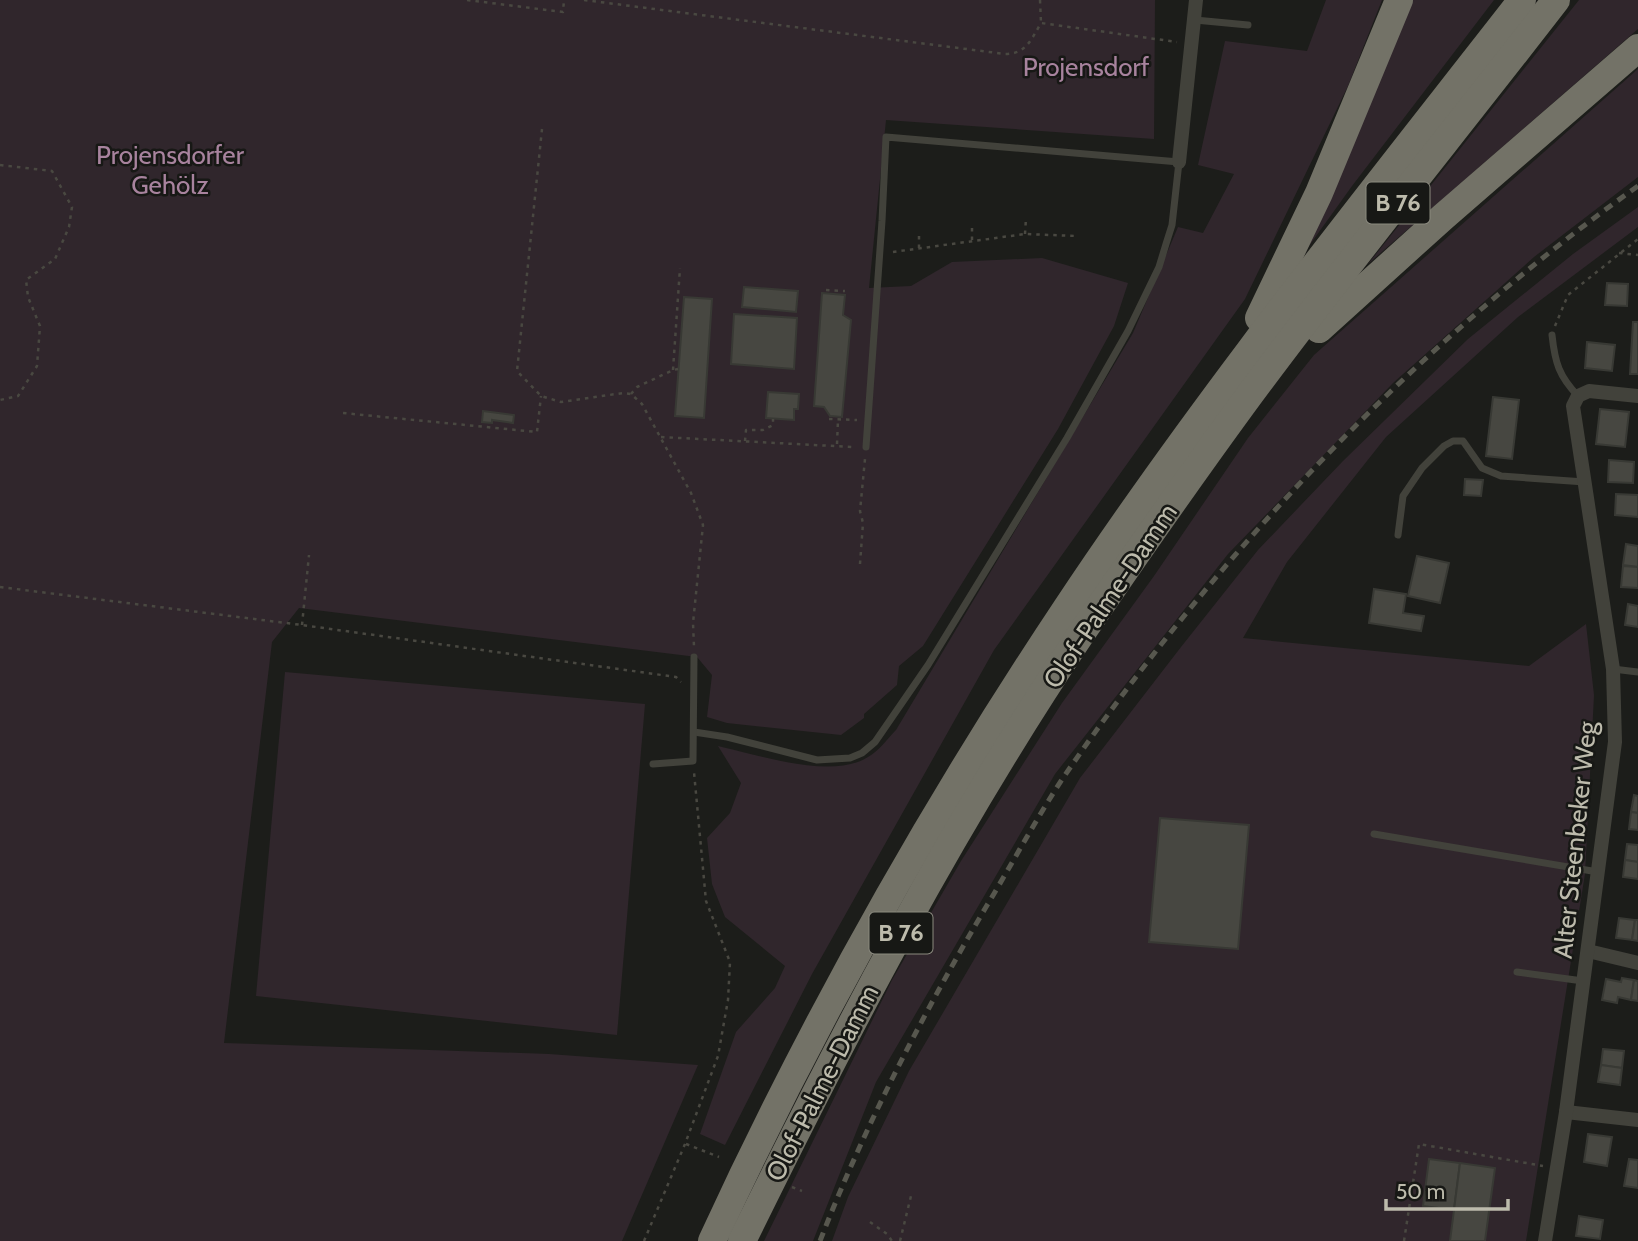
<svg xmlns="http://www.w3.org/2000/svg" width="1638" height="1241" font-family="Cabin,sans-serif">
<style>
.green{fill:#30262c}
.building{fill:#474741;stroke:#383934;stroke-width:2}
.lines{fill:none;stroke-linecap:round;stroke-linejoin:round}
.path{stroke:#494841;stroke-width:2.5;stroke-dasharray:3.5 5;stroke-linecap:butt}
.lane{stroke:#42423b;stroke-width:7}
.street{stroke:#42423b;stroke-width:14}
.highway{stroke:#737267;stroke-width:28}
.rail{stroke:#57574e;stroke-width:5;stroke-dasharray:9 7;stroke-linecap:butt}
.labels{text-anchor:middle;stroke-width:5;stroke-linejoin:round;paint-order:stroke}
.shield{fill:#171815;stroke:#8b8a7f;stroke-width:2}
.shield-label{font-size:24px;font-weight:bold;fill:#bdbbac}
.park-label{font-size:26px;fill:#a8839e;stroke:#171815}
.street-label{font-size:26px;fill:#bdbbac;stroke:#171815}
</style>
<rect width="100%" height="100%" fill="#1c1d1a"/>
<g class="green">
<path d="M0,0H1155L1154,139L886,120L869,288L911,286L952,262L1042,258L1128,283L1114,326L1058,429L923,646L899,666L897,685L864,714V718L841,735L727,723L707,717L712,675L697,657L299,608L272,642L224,1043L549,1054L698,1065L622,1241H0Z"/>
<path d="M1326,0H1382L1348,86L1245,299L994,650L812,974L725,1145L700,1134L736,1032L775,988L785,966L725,917L712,884L707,838L730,813L741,783L718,746C758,755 832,780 868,757C879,751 887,739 896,730L1133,333L1178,227L1203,233L1234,174L1198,165L1225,41L1307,51Z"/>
<path d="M1410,0H1494L1352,186L1296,264Z"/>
<path d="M1579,0H1638V29L1368,264Z"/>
<path d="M1638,69V177L1534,257L1393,383L1228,554L1055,774L876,1082L813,1241H764L892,980L961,861L1062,703L1154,576L1248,438L1314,355Z"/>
<path d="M1638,207V227L1518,317L1386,437L1287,562L1243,638L1529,666L1586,624L1594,695L1585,874L1526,1241H832L848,1197L909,1071L1080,778L1181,647L1258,550L1343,461L1468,339L1573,254Z"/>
<path d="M285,672L645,704L617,1035L256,996Z"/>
</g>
<g class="building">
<path d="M1607,283L1628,284L1627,306L1605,305Z"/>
<path d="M744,287L798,291L796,312L742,307Z"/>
<path d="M822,293L845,295L843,315L851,320L842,417L830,416L824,407L814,406Z"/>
<path d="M684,297L712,299L704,418L675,416Z"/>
<path d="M734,314L797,318L794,369L731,364Z"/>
<path d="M1633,322H1638V374H1630Z"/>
<path d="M1587,342L1615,345L1612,371L1585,368Z"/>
<path d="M768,392L799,394L798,409H794V420L766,418Z"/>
<path d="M1493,397L1519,400L1512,459L1486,456Z"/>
<path d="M1600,409L1629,412L1625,447L1596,444Z"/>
<path d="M483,411L514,415L513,423L492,420V423L482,422Z"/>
<path d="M1609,460L1634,462L1633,483L1608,482Z"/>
<path d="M1465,479L1483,480L1481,496L1464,495Z"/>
<path d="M1616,494L1638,495V517L1615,515Z"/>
<path d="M1626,544L1638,546V567L1623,565Z"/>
<path d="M1417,556L1449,563L1440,603L1408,596Z"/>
<path d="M1623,566L1638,567V588L1621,587Z"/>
<path d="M1374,589L1406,594L1403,613L1424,616L1421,631L1369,623Z"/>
<path d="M1628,604L1638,606V627L1625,625Z"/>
<path d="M1634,795L1638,796V813L1631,812Z"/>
<path d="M1631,812L1638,813V830L1629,829Z"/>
<path d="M1160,818L1249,825L1238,949L1149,942Z"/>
<path d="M1627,844L1638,845V862L1625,860Z"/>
<path d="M1625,860L1638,862V879L1623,877Z"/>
<path d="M1619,918L1635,920L1632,940L1616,938Z"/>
<path d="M1635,920H1638V941L1632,940Z"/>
<path d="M1622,978L1634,980L1631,1000L1618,997L1617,1003L1602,1000L1606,979L1621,982Z"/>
<path d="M1634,980L1638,981V1001L1631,1000Z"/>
<path d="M1603,1049L1624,1051L1622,1068L1601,1065Z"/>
<path d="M1601,1065L1622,1068L1620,1085L1598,1082Z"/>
<path d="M1588,1134L1612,1137L1607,1166L1584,1162Z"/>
<path d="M1429,1159L1460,1163L1454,1210L1423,1206Z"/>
<path d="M1629,1159L1638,1160V1188L1624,1186Z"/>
<path d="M1460,1163L1495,1168L1485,1241H1450Z"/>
<path d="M1579,1216L1603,1220L1600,1239L1576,1236Z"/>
</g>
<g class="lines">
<g class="path">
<path d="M467,0L563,12L564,0"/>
<path d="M584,0L1005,54C1026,54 1031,40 1041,23L1177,42"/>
<path d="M1040,0L1041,23"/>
<path d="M542,129L517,371L541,396L561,402L623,393L631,394L642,404L691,493L703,525L693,623L694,647"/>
<path d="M0,165L52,171L72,207L69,227L55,259L26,280L28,297L40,326L37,366L18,396L0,400"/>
<path d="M1025,234L1026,218"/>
<path d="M972,240V228"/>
<path d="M919,248V235"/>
<path d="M893,252L1025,234L1077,236"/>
<path d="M1619,253L1638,255"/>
<path d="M826,290L845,291"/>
<path d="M1555,326L1568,295L1638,239"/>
<path d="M673,370L680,268"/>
<path d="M631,394L637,387L673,370L678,369"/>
<path d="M343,413L537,432L541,396"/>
<path d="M829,419L857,420"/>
<path d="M661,437L853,447"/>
<path d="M745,441L746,430H763L773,425V419"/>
<path d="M837,444L838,420"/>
<path d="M860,564L863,523L860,511L865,459"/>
<path d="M0,587L302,625L676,677L681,682"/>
<path d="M302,625L309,555"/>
<path d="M686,1144L719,1157"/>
<path d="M792,1187L802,1191"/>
<path d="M870,1222L887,1234L892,1241"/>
<path d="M644,1241L685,1144L718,1056L728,1000L730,962L706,901L694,772"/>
<path d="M900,1241L911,1196"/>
<path d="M1404,1241L1419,1144L1543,1166"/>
</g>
<g class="lane">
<path d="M1195,20L1248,25"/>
<path d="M1552,335C1555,363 1559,376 1578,396"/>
<path d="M1398,535L1403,496L1422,468L1444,446L1453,441H1463L1482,468L1501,476L1585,482"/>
<path d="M1613,669L1638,672"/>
<path d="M694,732L727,737L817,760L850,758L862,753L875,742L928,665L1067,438L1128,331L1159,267L1166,244L1172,225L1179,162L886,137L882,221L866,447"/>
<path d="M653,764L693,761L694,657"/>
<path d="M1374,834L1598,872"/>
<path d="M1517,972L1583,981"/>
</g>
<g class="street">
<path d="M1179,162L1196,0"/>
<path d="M1588,951L1638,963"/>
<path d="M1566,1112L1638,1120"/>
<path d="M1545,1241L1566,1112L1615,742L1613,669L1573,406L1578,396L1589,391L1638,396"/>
</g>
<g class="highway">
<path d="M1259,318L1319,193L1399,0"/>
<path d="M1319,329L1443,217L1638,48"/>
<path d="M712,1241C813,1022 932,810 1066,609C1206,398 1366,200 1522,0"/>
<path d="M742,1241C844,1033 951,827 1081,634C1133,558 1186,482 1240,408C1342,269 1451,136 1556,0"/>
</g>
<path class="rail" d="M820,1241C865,1125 923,1014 986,907C1012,864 1036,819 1063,778C1216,554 1417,343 1638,186"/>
</g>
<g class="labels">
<g class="shield">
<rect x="1366.5" y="182.5" width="63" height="41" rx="5"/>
<rect x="869.5" y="912.5" width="63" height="41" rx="5"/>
</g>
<g class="shield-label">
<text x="1398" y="211">B 76</text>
<text x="901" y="941">B 76</text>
</g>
<g class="park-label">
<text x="1086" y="76">Projensdorf</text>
<text x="170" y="164">Projensdorfer<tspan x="170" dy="30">Gehölz</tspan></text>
</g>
<g class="street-label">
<text transform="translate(1110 596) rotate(-56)" y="9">Olof-Palme-Damm</text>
<text transform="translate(1575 840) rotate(-84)" y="9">Alter Steenbeker Weg</text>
<text transform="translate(822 1083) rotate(-63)" y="9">Olof-Palme-Damm</text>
</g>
</g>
<path d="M1386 1199v10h122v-10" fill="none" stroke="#bdbbac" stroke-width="3.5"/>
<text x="1396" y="1199" font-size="21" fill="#bdbbac" stroke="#171815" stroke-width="5" paint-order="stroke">50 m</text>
</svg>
